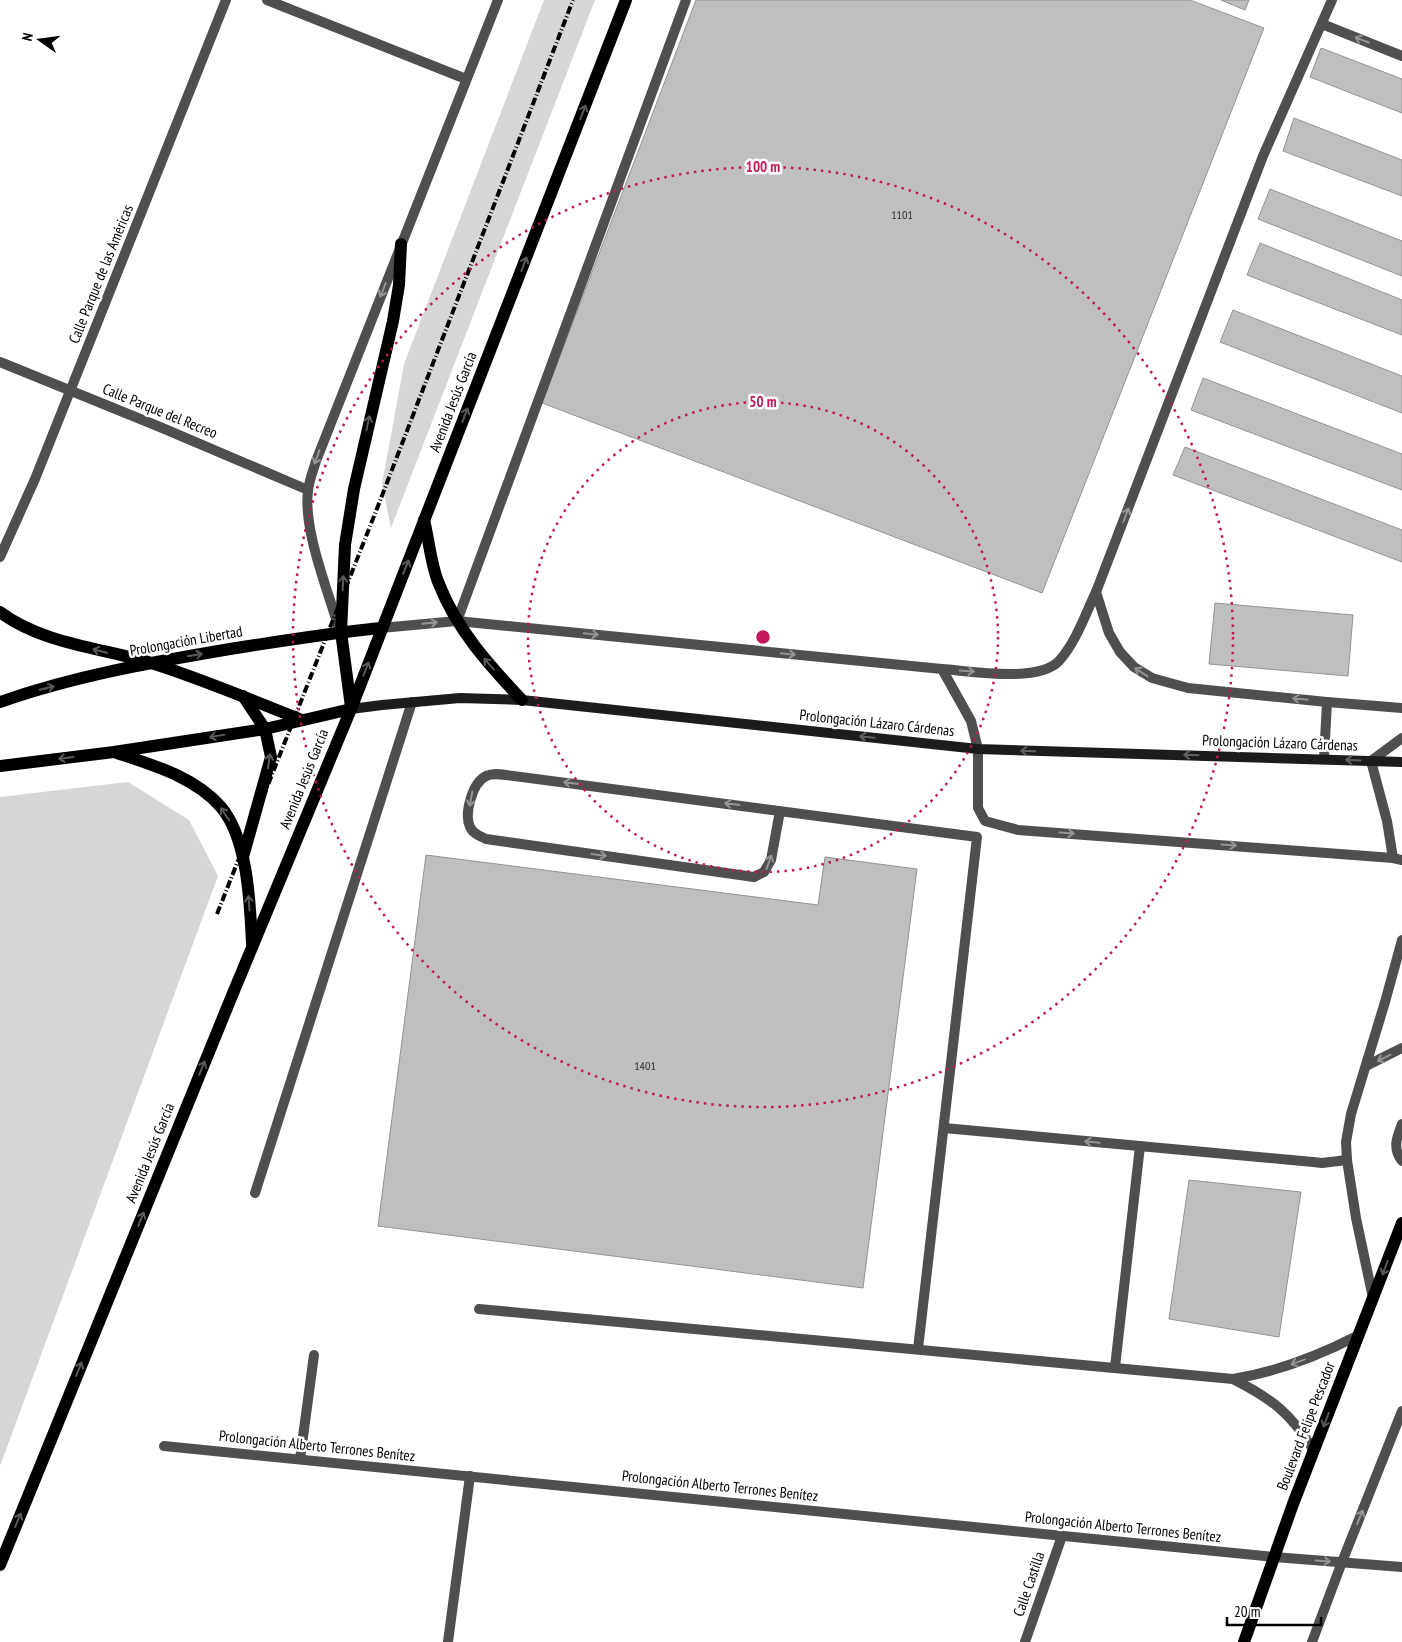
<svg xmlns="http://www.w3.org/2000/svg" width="1402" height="1642" font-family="'PT Sans Narrow',sans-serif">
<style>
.green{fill:#d6d6d6}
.building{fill:#bfbfbf;stroke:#939393}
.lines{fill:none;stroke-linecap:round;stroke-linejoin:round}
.service{stroke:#4f4f4f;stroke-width:10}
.minor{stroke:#4f4f4f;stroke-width:10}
.tertiary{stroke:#4f4f4f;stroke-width:10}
.secondary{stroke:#1c1c1c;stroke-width:10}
.primary{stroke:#000;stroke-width:12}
.rail{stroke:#000;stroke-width:4;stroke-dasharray:8 2.5 1 2.5;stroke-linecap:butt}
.oneway{stroke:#959595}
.oneway2{stroke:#595959}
.oneway3{stroke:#606060}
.ring{fill:none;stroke:#c2185b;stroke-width:2.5;stroke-dasharray:2.5 5}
.labels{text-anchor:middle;stroke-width:5;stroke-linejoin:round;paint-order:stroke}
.number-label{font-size:12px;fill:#303030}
.street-label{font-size:15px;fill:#000;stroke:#fff}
.centre{fill:#c2185b;stroke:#fff;stroke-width:2.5}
.ring-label{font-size:15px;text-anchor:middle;font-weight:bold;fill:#c2185b;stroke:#fff;stroke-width:5;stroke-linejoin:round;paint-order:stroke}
</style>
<rect width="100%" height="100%" fill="#fff"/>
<g class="green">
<path d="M544,0H595L391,528L382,484L404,364Z"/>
<path d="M128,782L189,820L218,876L0,1466V797Z"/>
</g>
<g class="building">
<path d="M696,0H1190L1264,28L1042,593L542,403Z"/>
<path d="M1221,0H1249L1245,10Z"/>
<path d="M1321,48L1402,79V113L1310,77Z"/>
<path d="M1294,118L1402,160V196L1283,151Z"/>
<path d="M1270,189L1402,241V276L1258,219Z"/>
<path d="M1260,243L1402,300V335L1247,275Z"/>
<path d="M1233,310L1402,376V413L1220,342Z"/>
<path d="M1203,378L1402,454V490L1191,410Z"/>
<path d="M1185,447L1402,530V562L1173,475Z"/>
<path d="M1215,603L1353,615L1348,676L1209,664Z"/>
<path d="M426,855L818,905L825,857L917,869L863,1288L378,1226Z"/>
<path d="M1189,1180L1301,1192L1279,1337L1169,1319Z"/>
</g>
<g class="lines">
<g class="service">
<path d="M1322,24L1402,56"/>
<path d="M1096,592L1109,633L1120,652L1134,667L1152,678L1188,688L1327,702L1324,759"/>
<path d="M457,621L686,0"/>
<path d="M381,628L457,621L942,669C971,671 1038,683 1059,661C1076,642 1085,615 1096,592L1263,156L1332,0"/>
<path d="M942,669L971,721L978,749V808L985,821L1018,830L1393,858L1402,860"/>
<path d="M1327,702L1402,708"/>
<path d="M780,811L771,860L764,872L754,877L486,839C480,836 473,834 470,827C464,814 472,783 486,776C492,773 499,774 506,775L977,837L918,1349"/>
<path d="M1393,858L1387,821L1371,761L1402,738"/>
<path d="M1366,1066L1402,1048"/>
<path d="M1402,1124C1397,1137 1392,1148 1402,1161"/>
<path d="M944,1128L1313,1162L1322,1163L1347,1160"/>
<path d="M255,1193L412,702"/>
<path d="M1373,1298L1356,1218L1347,1160L1346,1142L1351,1114L1385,1002L1402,940"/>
<path d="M479,1309L1233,1379C1278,1372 1318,1356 1359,1335"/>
<path d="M1115,1367L1140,1146"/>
<path d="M1233,1379C1272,1399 1291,1413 1314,1451"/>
<path d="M1342,1562L1402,1411"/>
</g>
<g class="minor">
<path d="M267,0L466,79"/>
<path d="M0,362L160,427L308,490"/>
<path d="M0,557L35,479L226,0"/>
<path d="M164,1446L1274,1557L1402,1567"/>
<path d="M300,1459L314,1355"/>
<path d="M448,1642L470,1476"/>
<path d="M1025,1642L1062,1536"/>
<path d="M1312,1642L1342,1562"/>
</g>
<path class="tertiary" d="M339,629C328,590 303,530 308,491C309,481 313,471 316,461L498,0"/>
<path class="secondary" d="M351,709L382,705L460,698L522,700L978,749L1402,762"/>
<g class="primary">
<path d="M424,520C429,540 431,566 439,584C457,630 489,665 522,700"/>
<path d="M0,612C41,643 100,648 148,662C200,678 251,700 302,720"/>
<path d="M0,702C74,676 153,662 230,649C280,641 331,633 381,628"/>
<path d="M351,707L341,632L345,545L354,489L393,321L399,285L401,244"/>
<path d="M117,753C153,765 195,777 221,807C248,839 250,904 252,943"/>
<path d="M0,766L114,752L265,729L351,709"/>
<path d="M243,857L271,757L265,729L243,696"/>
<path d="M0,1565L231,998L351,709L626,0"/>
<path d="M1244,1642L1293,1504L1402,1223"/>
</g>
<path class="rail" d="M217,914L378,506L573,0"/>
</g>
<defs><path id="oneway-shaft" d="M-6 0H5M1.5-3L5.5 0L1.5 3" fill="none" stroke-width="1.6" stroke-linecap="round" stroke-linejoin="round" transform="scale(1.25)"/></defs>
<g class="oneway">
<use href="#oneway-shaft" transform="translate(1362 40) rotate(-159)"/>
<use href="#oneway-shaft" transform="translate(383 290) rotate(112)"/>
<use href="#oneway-shaft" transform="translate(317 457) rotate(110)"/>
<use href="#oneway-shaft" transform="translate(1126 515) rotate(-69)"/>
<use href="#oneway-shaft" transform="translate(430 623) rotate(-6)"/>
<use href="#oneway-shaft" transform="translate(591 634) rotate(6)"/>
<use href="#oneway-shaft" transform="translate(788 654) rotate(6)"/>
<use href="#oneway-shaft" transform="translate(967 671) rotate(4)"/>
<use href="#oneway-shaft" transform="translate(1141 672) rotate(-147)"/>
<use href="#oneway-shaft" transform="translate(1300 699) rotate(-174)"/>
<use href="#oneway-shaft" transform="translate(571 783) rotate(-173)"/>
<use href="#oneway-shaft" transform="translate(471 799) rotate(100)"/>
<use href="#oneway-shaft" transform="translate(732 804) rotate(-173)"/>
<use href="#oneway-shaft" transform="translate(1067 833) rotate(4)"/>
<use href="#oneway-shaft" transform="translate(1229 845) rotate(4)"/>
<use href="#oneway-shaft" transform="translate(599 855) rotate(8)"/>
<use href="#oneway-shaft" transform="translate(769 862) rotate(-70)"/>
<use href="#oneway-shaft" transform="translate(1384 1058) rotate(154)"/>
<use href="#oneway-shaft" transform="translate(1092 1142) rotate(-174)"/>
<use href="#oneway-shaft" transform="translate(1298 1362) rotate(160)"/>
<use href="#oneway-shaft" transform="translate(1360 1517) rotate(-68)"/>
<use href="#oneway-shaft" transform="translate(1323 1561) rotate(4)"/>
</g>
<g class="oneway2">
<use href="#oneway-shaft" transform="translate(583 112) rotate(-69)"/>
<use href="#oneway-shaft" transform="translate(524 264) rotate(-69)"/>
<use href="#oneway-shaft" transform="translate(465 415) rotate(-69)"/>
<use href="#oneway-shaft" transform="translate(368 423) rotate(-78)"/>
<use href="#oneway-shaft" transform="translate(406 567) rotate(-68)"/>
<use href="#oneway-shaft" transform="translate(343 583) rotate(-87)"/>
<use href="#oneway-shaft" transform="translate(100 651) rotate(-166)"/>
<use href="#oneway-shaft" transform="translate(195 655) rotate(-9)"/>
<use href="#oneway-shaft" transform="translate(489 664) rotate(-131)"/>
<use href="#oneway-shaft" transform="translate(366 669) rotate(-69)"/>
<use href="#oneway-shaft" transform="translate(47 688) rotate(-14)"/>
<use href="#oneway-shaft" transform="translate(217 736) rotate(171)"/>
<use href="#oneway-shaft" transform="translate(66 758) rotate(173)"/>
<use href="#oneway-shaft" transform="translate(269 761) rotate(-82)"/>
<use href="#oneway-shaft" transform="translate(225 814) rotate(-123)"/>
<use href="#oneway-shaft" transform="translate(249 903) rotate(-94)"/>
<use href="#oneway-shaft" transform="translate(202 1068) rotate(-68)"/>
<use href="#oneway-shaft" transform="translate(141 1219) rotate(-68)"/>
<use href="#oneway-shaft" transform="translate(1385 1268) rotate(111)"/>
<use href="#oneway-shaft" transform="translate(79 1369) rotate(-68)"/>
<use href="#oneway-shaft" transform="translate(1326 1420) rotate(111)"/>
<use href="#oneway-shaft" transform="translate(18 1520) rotate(-68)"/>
</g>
<g class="oneway3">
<use href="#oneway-shaft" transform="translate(867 737) rotate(-174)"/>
<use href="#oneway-shaft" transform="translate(1028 751) rotate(-178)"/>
<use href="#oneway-shaft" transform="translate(1191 755) rotate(-178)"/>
<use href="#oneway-shaft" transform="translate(1353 760) rotate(-177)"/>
</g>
<g class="ring">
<circle cx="763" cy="637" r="235"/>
<circle cx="763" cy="637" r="470"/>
</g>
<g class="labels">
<g class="number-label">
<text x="902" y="219">1101</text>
<text x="645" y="1070">1401</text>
</g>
<g class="street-label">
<text transform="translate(101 274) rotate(-68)" y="5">Calle Parque de las Américas</text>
<text transform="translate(453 402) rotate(-69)" y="5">Avenida Jesús García</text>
<text transform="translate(160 411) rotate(22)" y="5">Calle Parque del Recreo</text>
<text transform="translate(186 641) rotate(-10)" y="5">Prolongación Libertad</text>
<text transform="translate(877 723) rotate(6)" y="5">Prolongación Lázaro Cárdenas</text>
<text transform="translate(1280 743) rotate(2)" y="5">Prolongación Lázaro Cárdenas</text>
<text transform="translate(304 779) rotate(-68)" y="5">Avenida Jesús García</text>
<text transform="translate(150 1153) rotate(-68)" y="5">Avenida Jesús García</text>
<text transform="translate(1306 1426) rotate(-69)" y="5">Boulevard Felipe Pescador</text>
<text transform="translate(317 1446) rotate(6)" y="5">Prolongación Alberto Terrones Benítez</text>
<text transform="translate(720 1486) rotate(6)" y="5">Prolongación Alberto Terrones Benítez</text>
<text transform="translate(1123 1527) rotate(6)" y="5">Prolongación Alberto Terrones Benítez</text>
<text transform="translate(1029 1584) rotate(-71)" y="5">Calle Castilla</text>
</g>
</g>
<circle cx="763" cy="637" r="8" class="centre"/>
<g class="ring-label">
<text x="763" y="172">100 m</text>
<text x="763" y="407">50 m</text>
</g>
<g transform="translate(40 40) rotate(284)" stroke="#ffffff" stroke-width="4" paint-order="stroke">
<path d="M0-4L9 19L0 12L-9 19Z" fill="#000000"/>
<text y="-8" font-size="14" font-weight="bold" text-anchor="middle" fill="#000000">N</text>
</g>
<path d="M1227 1617v8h94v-8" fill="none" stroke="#000000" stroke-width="2.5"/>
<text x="1234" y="1617" font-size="15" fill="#000000" stroke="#ffffff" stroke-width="4" paint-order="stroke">20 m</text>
</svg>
